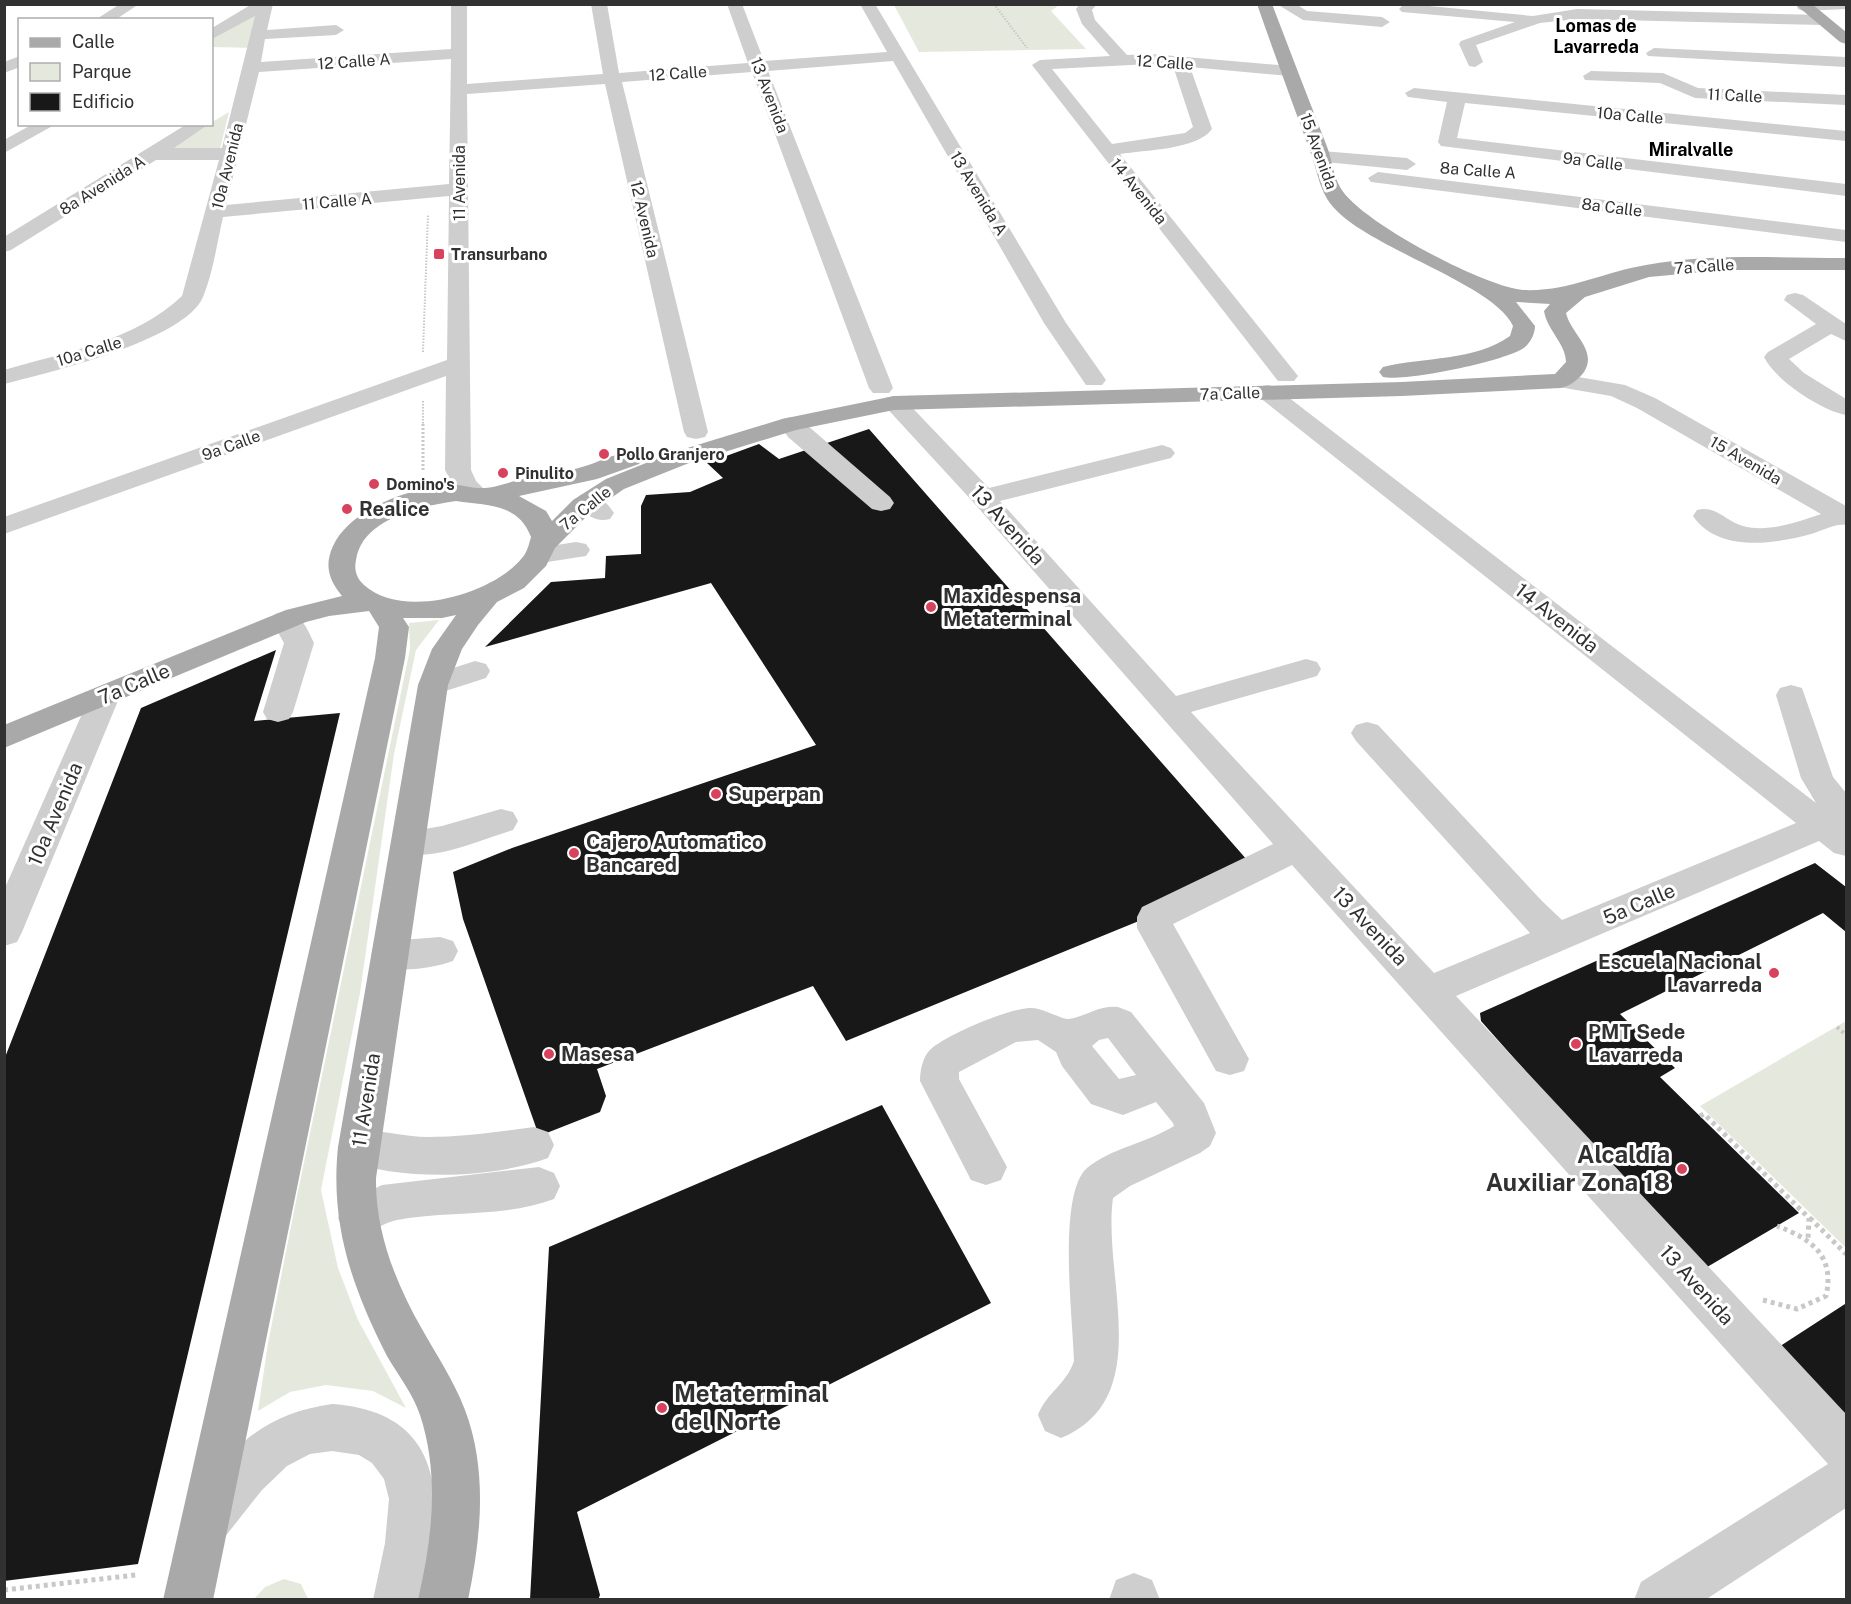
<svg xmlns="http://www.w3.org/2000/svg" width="1851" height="1604" font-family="'Public Sans',sans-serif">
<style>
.green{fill:#e5e9dd}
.building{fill:#181818}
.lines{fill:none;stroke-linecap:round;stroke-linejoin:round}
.path-far3{stroke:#c8c8c8;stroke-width:2;stroke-dasharray:1.5 1.5;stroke-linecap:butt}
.path-far2{stroke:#c8c8c8;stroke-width:3;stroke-dasharray:2 2;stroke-linecap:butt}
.path-far1{stroke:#c8c8c8;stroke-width:4;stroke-dasharray:3 3;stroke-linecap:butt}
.path{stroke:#c8c8c8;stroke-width:5;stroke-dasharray:4 4;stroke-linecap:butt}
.minor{fill:#cecece;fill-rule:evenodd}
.major{fill:#a9a9a9;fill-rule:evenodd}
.poi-dot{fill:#d9425c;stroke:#fff;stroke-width:2}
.labels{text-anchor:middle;stroke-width:6;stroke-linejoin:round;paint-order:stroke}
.far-street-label{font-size:16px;fill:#313131;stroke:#fff}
.far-poi-label{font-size:16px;font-weight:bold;fill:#313131;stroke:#fff;text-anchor:start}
.far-neighbourhood-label{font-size:18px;font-weight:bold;fill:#000;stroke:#fff}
.poi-label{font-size:20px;font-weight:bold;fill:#313131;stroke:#fff;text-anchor:start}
.street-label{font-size:20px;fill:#313131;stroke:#fff}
.near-poi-label{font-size:24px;font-weight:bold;fill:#313131;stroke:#fff;text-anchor:end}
</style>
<rect width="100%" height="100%" fill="#fff"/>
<g class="green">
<path d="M264,5L254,48L212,47V34Z"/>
<path d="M894,5H1059L1051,11L1086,49L919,52Z"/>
<path d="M229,112L220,149L166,150Z"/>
<path d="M439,620L416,650L394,754L360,993L321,1190L338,1268L358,1320L406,1408L373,1391L326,1385L290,1392L258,1411L268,1343L295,1206L410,649L409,623Z"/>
<path d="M1846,1021V1248L1700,1106Z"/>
<path d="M284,1579L301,1584L308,1599H254L265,1587Z"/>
</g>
<g class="building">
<path d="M869,429L1255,869L1156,914L846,1041L813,986L597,1069L606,1096L600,1112L539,1136L463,919L453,872L512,848L816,745L711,583L485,647L551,582L605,578L606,556L641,554V506L646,495L690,492L723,478L707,463L759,444L779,459Z"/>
<path d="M276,650L254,721L340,713L138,1564L4,1581V1060L141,708Z"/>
<path d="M1815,863L1846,887V932L1823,913L1620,1014L1675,1068L1660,1077L1799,1213L1702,1270L1481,1021L1480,1013Z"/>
<path d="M882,1105L991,1303L577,1512L600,1595L598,1600H530L549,1247Z"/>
<path d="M1845,1304L1846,1305V1427L1774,1350Z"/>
</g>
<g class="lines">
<g class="path-far3">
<path d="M994,4L1027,48"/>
<path d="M423,352L428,215"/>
<path d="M423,401V425"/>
</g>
<path class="path-far2" d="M423,424V471"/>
<path class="path-far1" d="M1837,1027L1846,1035"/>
<g class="path">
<path d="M1700,1116L1704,1114L1809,1218L1808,1239"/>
<path d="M1810,1218L1846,1254"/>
<path d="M1763,1300L1797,1309L1826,1296C1835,1256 1812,1239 1777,1226"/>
<path d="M4,1590L136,1575"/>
</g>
<g class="minor">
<path d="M120,4H139L115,20H95Z"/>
<path d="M252,4H273L267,30L336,25L344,30L336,35L265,39L261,62L451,49V4H467V84L603,74L591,4H607L619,73L748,63L727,4H742L764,61L887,52L860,4H875L1066,323L1106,380L1102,385H1086L1044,323L893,61L768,71L893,388L889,393H873L869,388L752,72L622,82L708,432L705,437L696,439L687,437L684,432L605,84L467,94L471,470L476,481L489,494L485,500L476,502L467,500L456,491L445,470L446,376L4,534V517L447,360L449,196L223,217C217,243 213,273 203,297C185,340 48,373 4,384V370C65,352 135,341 182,296L219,160H156L11,250L4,252V237L187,124H209L174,148H222L255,16L212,39V28ZM451,59L449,184L226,205L259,72Z"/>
<path d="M1080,4H1097L1092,10L1095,20L1127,55L1151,54L1289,66L1297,71L1289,76L1190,67L1212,129C1197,150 1144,150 1120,154L1294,371L1298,376L1294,381H1278L1032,65L1040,60L1110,56L1082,24L1076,9ZM1151,64L1173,66L1193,127L1185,133L1112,144L1052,69Z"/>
<path d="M1277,4H1296L1307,11L1382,17L1390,22L1382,27L1303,20Z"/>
<path d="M1408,4L1533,16L1577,9L1823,15L1831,20L1823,25L1577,19L1540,23L1476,45L1483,62L1475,67L1469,66L1459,44L1461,41L1515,22L1402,12L1399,9L1402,6Z"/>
<path d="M1796,4H1846V9L1803,11L1798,9Z"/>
<path d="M1654,48L1846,57V67L1648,56L1646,53Z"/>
<path d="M20,56V67L4,73V62Z"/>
<path d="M1591,71L1663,73L1698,88L1846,95V105L1695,98L1660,83L1585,80L1583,76Z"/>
<path d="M1414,88L1846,131V141L1465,103L1457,138L1846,184V196L1441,146L1438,142L1447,102L1408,97L1405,93Z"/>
<path d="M33,124H56L4,153V140Z"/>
<path d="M1322,151L1407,158L1416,164L1407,170L1315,161L1313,157L1315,153Z"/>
<path d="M1378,172L1846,230V242L1371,182L1368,178Z"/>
<path d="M1795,293L1803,295L1846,324V341L1831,334L1789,359L1804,373L1846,399V415C1821,410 1776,381 1764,357L1768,352L1816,324L1784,300L1787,295Z"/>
<path d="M1561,374L1625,385L1655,398L1846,506V525C1836,523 1821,531 1811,534C1775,544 1718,553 1693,516L1697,510C1716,505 1725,521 1743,526C1768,533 1797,522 1821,514L1637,408L1611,396L1553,386L1549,381L1553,376Z"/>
<path d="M1267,385L1275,387L1816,803L1801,778L1776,695L1780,688L1791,685L1802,688L1833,777L1846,793V856L1834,853L1819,841L1456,996L1846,1414V1508L1705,1600H1634L1641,1582L1828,1464L1292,865L1173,924L1249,1059L1244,1071L1230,1075L1216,1071L1137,928V917L1142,907L1273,844L974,503L882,403L885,398L894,396L903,398L989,488L1162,445L1171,448L1175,453L1171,458L1000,501L1176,696L1306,659L1317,662L1321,669L1317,676L1191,712L1434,973L1530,933L1356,741L1351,733L1356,725L1367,722L1378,725L1542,901L1562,920L1796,823L1259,397L1255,392L1259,387Z"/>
<path d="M791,417L800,419L890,497L894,503L890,509L881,511L872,509L788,437L779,424L782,419Z"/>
<path d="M589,493C601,496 607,503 614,513L610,519C594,523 585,514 576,501L580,495Z"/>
<path d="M576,542L586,544L590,550L586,556L541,563L531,561L527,555L531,549Z"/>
<path d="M285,611C302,615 307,628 314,643L293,712L289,719L278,722L267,719L263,712L284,643L271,620L275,614Z"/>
<path d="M475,661L486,664L490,671L486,678L433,695L422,692L418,685L422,678Z"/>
<path d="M105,686L116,689L120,696L22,932L17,942L4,946V890L90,696L94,689Z"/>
<path d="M501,809L513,812L518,821L513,830C479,840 431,863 396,852L391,843L396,834L442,826Z"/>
<path d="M440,937L453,941L458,951L453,961C430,969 399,973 376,965L371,955L376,945L389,941Z"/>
<path d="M1118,1007L1131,1012L1204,1103L1216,1133L1210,1146L1200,1153L1130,1186L1113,1198C1102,1277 1157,1398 1061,1438L1045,1431L1038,1415C1047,1392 1066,1385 1074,1361C1073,1320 1057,1194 1087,1168C1111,1148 1147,1143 1174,1126L1173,1123L1156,1102L1123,1115L1091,1104L1062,1066L1056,1052L1038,1040L1016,1042L959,1072V1079L1007,1167L1001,1180L986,1185L971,1180L920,1081C920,1070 923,1055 932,1048C951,1033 1007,1009 1030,1008C1042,1007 1062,1020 1069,1019C1087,1016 1099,1005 1118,1007ZM1108,1038L1136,1075L1119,1079L1092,1046L1099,1040Z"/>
<path d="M534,1127L548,1132L554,1145L548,1158C492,1179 400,1181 344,1160L338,1147L344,1134C369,1125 400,1137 427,1137C463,1137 498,1132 534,1127Z"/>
<path d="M539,1167L554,1173L560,1186L554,1199C503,1218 448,1210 397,1220C384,1222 371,1233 359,1237L344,1232L338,1218L344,1204L382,1185Z"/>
<path d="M332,1404C451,1412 444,1510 423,1600H373L385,1543L389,1499L384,1479L372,1463L359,1455L332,1451L310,1454L287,1466L262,1490L224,1538L207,1545L190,1538L183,1521C189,1505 199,1493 210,1479C243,1435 276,1412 332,1404Z"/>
<path d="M1134,1573L1152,1580L1160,1600H1109L1116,1580Z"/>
</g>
<g class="major">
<path d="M1257,4H1272C1290,51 1308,98 1326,144C1332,158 1333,175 1340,187C1358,221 1485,287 1523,290C1568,292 1603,272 1646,265C1712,253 1780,258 1846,258V270H1725L1649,277L1585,297L1566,313C1571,334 1598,350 1584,372C1578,380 1570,386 1561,388L1402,396L894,410L796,430L689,463L624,489L591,512L555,548L546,566L524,588L497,602L478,625L462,649L448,685L376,1178C375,1231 396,1284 422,1329C437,1356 454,1381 465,1410C488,1471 481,1537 468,1600H418C432,1539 440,1476 420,1415C413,1394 398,1375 387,1356C352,1287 330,1225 338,1147L418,685L432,649L456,615L442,618H403L409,627L405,658L213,1600H163L375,658L379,627L369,611L329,616L306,622L4,748V725L286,610L342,596C329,580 324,566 333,546C350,508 416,485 456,485C463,485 471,488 478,488C492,489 509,482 523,479C543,475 563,473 582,467C600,462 620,449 639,454L643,459L639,464L597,479L519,496L546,511L552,521L573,500L606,479L671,453L782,419L894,396L1402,382L1555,374L1566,362C1566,344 1547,330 1544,311L1550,304L1516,302L1535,326C1535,333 1531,342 1525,347C1508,361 1404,382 1383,377L1379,372L1383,367C1423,357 1476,361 1510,336L1513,326C1495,285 1372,249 1335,209C1319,192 1318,172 1310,151C1292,102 1274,53 1257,4ZM456,501C488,506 518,503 531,537C529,544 527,553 522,558C492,595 402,620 364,585C356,578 354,569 356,560C362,518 422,506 456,501Z"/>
<path d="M1795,4H1812L1846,32V44L1840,42Z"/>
</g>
</g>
<g class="poi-dot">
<rect x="433" y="248" width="12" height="12" rx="3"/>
<circle cx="604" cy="454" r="6"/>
<circle cx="503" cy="473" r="6"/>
<circle cx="374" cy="484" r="6"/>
<circle cx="347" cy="509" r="6"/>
<circle cx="931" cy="607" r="6"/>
<circle cx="716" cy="794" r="6"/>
<circle cx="574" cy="853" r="6"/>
<circle cx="1774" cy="973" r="6"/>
<circle cx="1576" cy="1044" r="6"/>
<circle cx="549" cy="1054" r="6"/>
<circle cx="1682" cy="1169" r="6"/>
<circle cx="662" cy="1408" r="6"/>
</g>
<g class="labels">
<g class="far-street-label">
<text transform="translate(354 61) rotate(-4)" y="6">12 Calle A</text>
<text transform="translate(1165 62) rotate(4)" y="6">12 Calle</text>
<text transform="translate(678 73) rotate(-4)" y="6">12 Calle</text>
<text transform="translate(770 95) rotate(69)" y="6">13 Avenida</text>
<text transform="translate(1735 95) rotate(3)" y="6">11 Calle</text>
<text transform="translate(1630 115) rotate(5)" y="6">10a Calle</text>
<text transform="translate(1319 151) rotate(70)" y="6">15 Avenida</text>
<text transform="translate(1593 161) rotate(7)" y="6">9a Calle</text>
<text transform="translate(227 166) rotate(-76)" y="6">10a Avenida</text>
<text transform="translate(1478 170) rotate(4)" y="6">8a Calle A</text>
<text transform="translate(459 183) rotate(-90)" y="6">11 Avenida</text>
<text transform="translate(102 185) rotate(-32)" y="6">8a Avenida A</text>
<text transform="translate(1139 191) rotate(51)" y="6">14 Avenida</text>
<text transform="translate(979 193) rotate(59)" y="6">13 Avenida A</text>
<text transform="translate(337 201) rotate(-5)" y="6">11 Calle A</text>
<text transform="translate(1612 207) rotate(7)" y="6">8a Calle</text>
<text transform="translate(645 219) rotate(77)" y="6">12 Avenida</text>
<text transform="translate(1704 266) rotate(-4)" y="6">7a Calle</text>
<text transform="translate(89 351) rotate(-17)" y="6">10a Calle</text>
<text transform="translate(1230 393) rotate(-2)" y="6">7a Calle</text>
<text transform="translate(231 445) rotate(-20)" y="6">9a Calle</text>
<text transform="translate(1746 460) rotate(30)" y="6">15 Avenida</text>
<text transform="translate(585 508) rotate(-39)" y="6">7a Calle</text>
</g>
<g class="far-poi-label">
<text x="451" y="260">Transurbano</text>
<text x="616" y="460">Pollo Granjero</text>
<text x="515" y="479">Pinulito</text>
<text x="386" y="490">Domino's</text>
</g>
<g class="far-neighbourhood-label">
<text x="1596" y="32">Lomas de<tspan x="1596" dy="21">Lavarreda</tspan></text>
<text x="1691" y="156">Miralvalle</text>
</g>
<g class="poi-label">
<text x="359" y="516">Realice</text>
<text x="943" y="603">Maxidespensa<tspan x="943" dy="23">Metaterminal</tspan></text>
<text x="728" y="801">Superpan</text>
<text x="586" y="849">Cajero Automatico<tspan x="586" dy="23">Bancared</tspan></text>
<text x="1762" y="969" text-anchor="end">Escuela Nacional<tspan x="1762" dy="23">Lavarreda</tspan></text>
<text x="1588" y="1039">PMT Sede<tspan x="1588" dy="23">Lavarreda</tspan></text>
<text x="561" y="1061">Masesa</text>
</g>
<g class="street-label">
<text transform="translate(1008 525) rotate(48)" y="7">13 Avenida</text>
<text transform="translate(1557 618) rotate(38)" y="7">14 Avenida</text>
<text transform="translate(134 684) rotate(-23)" y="7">7a Calle</text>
<text transform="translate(55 814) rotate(-67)" y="7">10a Avenida</text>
<text transform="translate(1639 904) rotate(-23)" y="7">5a Calle</text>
<text transform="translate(1370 926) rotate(47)" y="7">13 Avenida</text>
<text transform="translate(366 1100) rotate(-81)" y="7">11 Avenida</text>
<text transform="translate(1697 1285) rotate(48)" y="7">13 Avenida</text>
</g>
<g class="near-poi-label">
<text x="1670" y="1163">Alcaldía<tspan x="1670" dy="28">Auxiliar Zona 18</tspan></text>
<text x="674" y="1402" text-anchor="start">Metaterminal<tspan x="674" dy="28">del Norte</tspan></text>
</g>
</g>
<rect width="1851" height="1604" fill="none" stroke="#313131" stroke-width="12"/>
<rect x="18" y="18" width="195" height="108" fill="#ffffff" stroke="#adadad" stroke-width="1.5"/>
<rect x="30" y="38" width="30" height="9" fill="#a9a9a9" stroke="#adadad" stroke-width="1.5"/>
<text x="72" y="48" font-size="18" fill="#313131">Calle</text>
<rect x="30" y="63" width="30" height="18" fill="#e5e9dd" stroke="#adadad" stroke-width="1.5"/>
<text x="72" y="78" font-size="18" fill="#313131">Parque</text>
<rect x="30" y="93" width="30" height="18" fill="#181818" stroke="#adadad" stroke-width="1.5"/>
<text x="72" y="108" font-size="18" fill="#313131">Edificio</text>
</svg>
